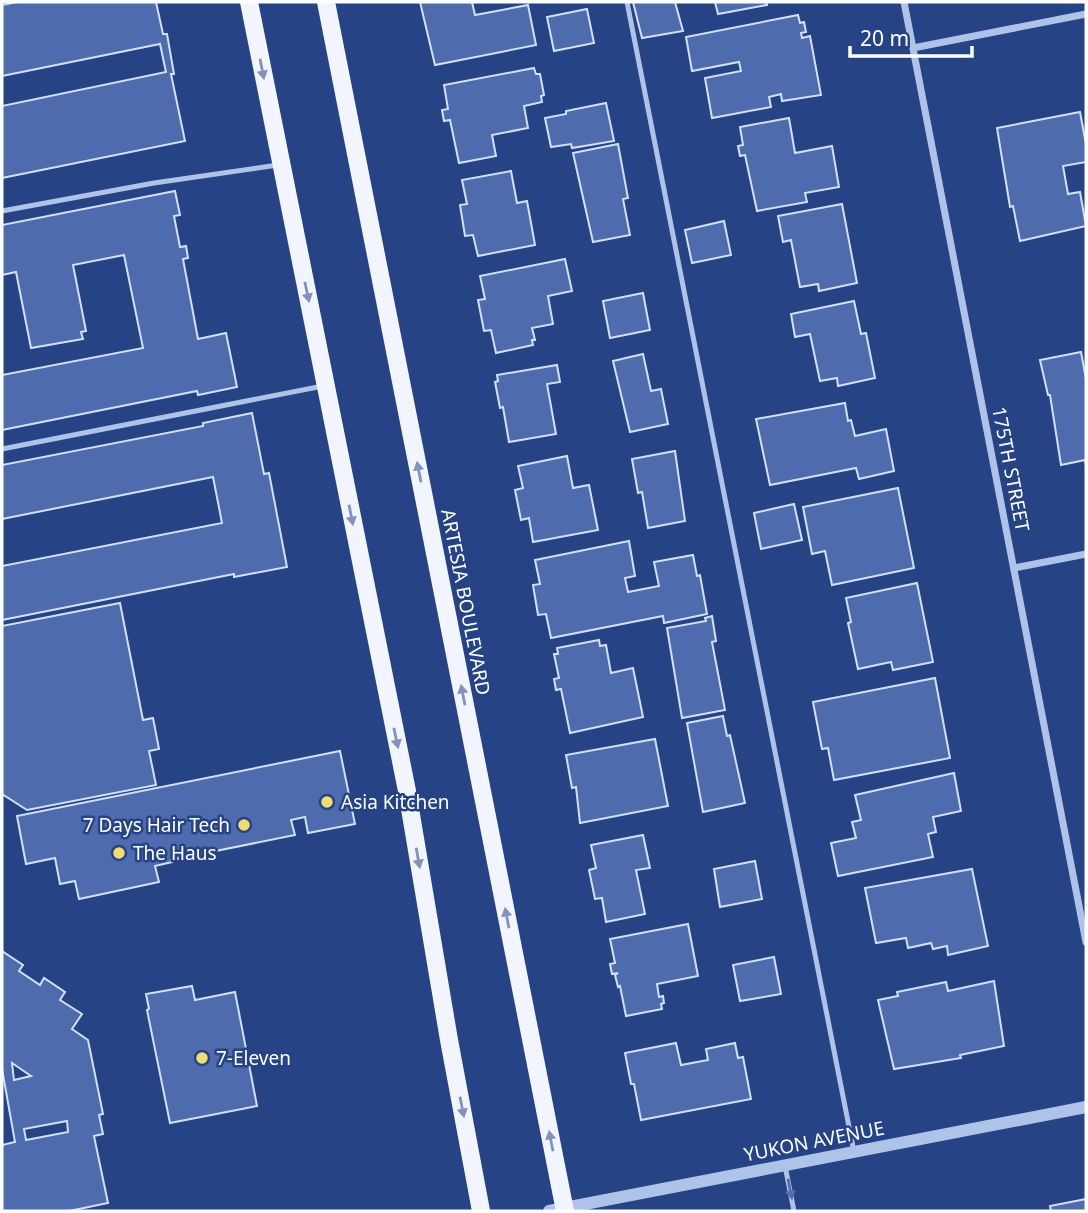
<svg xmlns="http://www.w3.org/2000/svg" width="1088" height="1213" font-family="'Noto Sans',sans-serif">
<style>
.building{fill:#4e6cad;stroke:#d3dff6;stroke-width:2;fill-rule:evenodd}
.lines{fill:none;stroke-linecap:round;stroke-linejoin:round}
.service{stroke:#afc2e8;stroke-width:5}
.minor{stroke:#afc2e8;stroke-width:7}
.tertiary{stroke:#afc2e8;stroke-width:12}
.primary{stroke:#f2f5fe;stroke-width:18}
.oneway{fill:#8193bb}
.oneway2{fill:#556fa8}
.poi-dot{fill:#f2dd74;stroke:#254385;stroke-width:2.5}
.labels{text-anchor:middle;stroke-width:5;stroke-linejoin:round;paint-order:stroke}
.street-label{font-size:19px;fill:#fff;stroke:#254385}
.poi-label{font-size:19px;fill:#fff;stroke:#254385;text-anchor:start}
</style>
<rect width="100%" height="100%" fill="#254385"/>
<g class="building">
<path d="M17,2H156L163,34H167L174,74H171L185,141L2,178V106L166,72L160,44L2,76V5Z"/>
<path d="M420,2H472L475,15L528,5L536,45L435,65Z"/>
<path d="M633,2H675L683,31L642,38Z"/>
<path d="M715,2H766L767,5L718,14Z"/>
<path d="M587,9L594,43L554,51L547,17Z"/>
<path d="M798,15L800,23L804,22L806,32L801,33L802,38L810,36L821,95L782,101L781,94L769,97L771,107L712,118L705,78L741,71L739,62L692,71L686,37Z"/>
<path d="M534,68L536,74H540L544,95L541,96L542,102L524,106L528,128L492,135L496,156L459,163L450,120L444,121L442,110L448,109L444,85Z"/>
<path d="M606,103L614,141L572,148L571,144L551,147L545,118L566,114V111Z"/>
<path d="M1080,112L1086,144V162L1063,166L1068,194L1080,192L1086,226L1020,241L1013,206L1010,207L997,128Z"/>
<path d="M789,118L795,153L832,146L839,187L805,193L807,202L757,211L745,155L740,156L738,146L743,145L740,127Z"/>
<path d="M618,144L628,198L623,199L630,235L593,242L573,153Z"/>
<path d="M511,171L517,203L527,201L535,245L478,256L473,235L465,236L460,205L467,204L462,180Z"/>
<path d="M175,191L180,215L174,216L180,247L186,246L188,258L183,259L198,339L226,333L237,387L198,395L197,391L2,430V375L143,348L124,255L73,265L86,331L81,332L83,339L31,348L16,272L2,275V225Z"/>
<path d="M842,204L857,283L819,291L818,284L800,287L791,240L783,242L778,216Z"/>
<path d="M724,221L731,255L692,263L685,230Z"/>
<path d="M565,259L572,291L548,296L553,324L532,328L535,340H532L533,345L496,353L491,330L484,331L478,300L485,299L480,276Z"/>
<path d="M643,293L650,330L610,338L603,301Z"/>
<path d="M854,301L861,334L866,333L875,378L838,386L837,378L820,381L810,334L795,337L791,314Z"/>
<path d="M1081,352L1086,379V465L1085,460L1061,465L1050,395H1048L1040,360Z"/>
<path d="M643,354L651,391L661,389L668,424L630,432L613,361Z"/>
<path d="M557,365L560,382L547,384L556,434L509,442L503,407L500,408L495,382L498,381L497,375Z"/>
<path d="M845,403L848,421L851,420L855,436L886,429L894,471L859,479L856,468L770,485L756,419Z"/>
<path d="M252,413L264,474L269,473L287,567L234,577V574L2,620V566L222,523L213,477L2,519V465L203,426V423Z"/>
<path d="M675,451L685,521L648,528L642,492L638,493L632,459Z"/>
<path d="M567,456L573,488L589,485L598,530L533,542L529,518L521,520L515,490L523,488L518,466Z"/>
<path d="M898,488L914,568L832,585L825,551L812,554L803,507Z"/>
<path d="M794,504L802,540L761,549L754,513Z"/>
<path d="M629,541L635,576L625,578L628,592L659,586L654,562L693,555L697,576L700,575L707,614L664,623L663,616L551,638L546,614L538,615L533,585L540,584L535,560Z"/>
<path d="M917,583L933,662L893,670L891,662L858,669L848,623L851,622L846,598Z"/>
<path d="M120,603L143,720L153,718L159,749L149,751L156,785L27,810L2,794V626Z"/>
<path d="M712,616L716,641L712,642L725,710L682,718L667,628L706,621L705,618Z"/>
<path d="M599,640L600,646L606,645L611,673L633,668L643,717L570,733L561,689L556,690L554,679L559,678L554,654H558L557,648Z"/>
<path d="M935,678L950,758L834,780L828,748L822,749L813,702Z"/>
<path d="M723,716L727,736L730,735L745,803L703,812L687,723Z"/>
<path d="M655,739L668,806L580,823L576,787L572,788L566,755Z"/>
<path d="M340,751L355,824L308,833L305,817L291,820L295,835L171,860L172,862L155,866L159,882L79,899L75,881L60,884L55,858L26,864L17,816Z"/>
<path d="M954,773L961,811L933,817L936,832L928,834L933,857L838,876L831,843L856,838L852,822L861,820L855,795Z"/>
<path d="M643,835L650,868L636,870L645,914L606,922L602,898L595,899L589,870L596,868L591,845Z"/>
<path d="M755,861L762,899L720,907L714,869Z"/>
<path d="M972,869L988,946L948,955L947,946L933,949L931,943L908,948L906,938L876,943L865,888Z"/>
<path d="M688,924L698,976L657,984L659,997L663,996L664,1003L661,1004L662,1009L626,1016L620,986L618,987L615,975L618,973L612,974L610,964L615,963L610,939Z"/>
<path d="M2,951L23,965L19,971L40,985L44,978L65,992L60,1000L82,1014L72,1029L88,1040L103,1114L99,1115L103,1134L94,1136L108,1203L69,1211H2V1145L15,1142L2,1069ZM12,1063L31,1076L14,1080ZM67,1121L68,1132L26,1140L24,1129Z"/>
<path d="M774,957L781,994L740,1001L733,965Z"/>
<path d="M994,981L1004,1046L960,1055L961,1058L894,1069L878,1000L898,996L897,992L946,982L948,991Z"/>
<path d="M192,986L195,1000L235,992L257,1106L170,1123L147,1010L149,1009L146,994Z"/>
<path d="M676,1043L681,1065L708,1060L706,1049L735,1043L738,1058L743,1057L751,1099L641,1120L634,1084H631L625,1053Z"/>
<path d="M1086,1199V1211H1051L1050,1206Z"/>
</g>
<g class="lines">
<g class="service">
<path d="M627,2L854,1152"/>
<path d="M2,211L154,183L278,165"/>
<path d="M2,449L323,386"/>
<path d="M785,1166L794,1211"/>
</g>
<g class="minor">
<path d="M904,2L1086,942"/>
<path d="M913,48L1086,14"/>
<path d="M1014,568L1086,554"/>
</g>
<path class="tertiary" d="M549,1211L1086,1107"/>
<g class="primary">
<path d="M249,2L407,791L449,1040L481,1211"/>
<path d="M326,2L565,1211"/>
</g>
</g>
<defs><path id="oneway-solid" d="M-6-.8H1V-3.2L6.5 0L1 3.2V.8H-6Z" transform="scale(1.75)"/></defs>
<g class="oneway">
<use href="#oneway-solid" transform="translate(262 69) rotate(79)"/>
<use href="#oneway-solid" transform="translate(307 292) rotate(78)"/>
<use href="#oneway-solid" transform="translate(419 472) rotate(-101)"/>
<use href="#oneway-solid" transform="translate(351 515) rotate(79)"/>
<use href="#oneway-solid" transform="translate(463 695) rotate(-101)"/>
<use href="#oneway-solid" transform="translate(396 738) rotate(78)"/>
<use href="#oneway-solid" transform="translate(418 858) rotate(80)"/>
<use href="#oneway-solid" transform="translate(507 918) rotate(-101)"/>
<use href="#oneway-solid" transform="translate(462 1107) rotate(79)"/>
<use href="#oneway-solid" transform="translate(551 1141) rotate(-101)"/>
</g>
<use class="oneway2" href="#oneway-solid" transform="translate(790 1189) rotate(79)"/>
<g class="poi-dot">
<circle cx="327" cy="802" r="7"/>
<circle cx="244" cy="825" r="7"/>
<circle cx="119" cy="853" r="7"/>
<circle cx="202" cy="1058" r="7"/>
</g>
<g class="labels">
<g class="street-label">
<text transform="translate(1011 469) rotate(79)" y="7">175TH STREET</text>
<text transform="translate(466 602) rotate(79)" y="7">ARTESIA BOULEVARD</text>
<text transform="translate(814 1141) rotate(-11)" y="7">YUKON AVENUE</text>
</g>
<g class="poi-label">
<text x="341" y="809">Asia Kitchen</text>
<text x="230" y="832" text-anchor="end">7 Days Hair Tech</text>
<text x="133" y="860">The Haus</text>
<text x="216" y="1065">7-Eleven</text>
</g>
</g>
<rect width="1088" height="1213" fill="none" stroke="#ffffff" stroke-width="7"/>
<path d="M850 46v10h122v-10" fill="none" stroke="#ffffff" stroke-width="3.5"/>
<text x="860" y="46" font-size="21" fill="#ffffff" stroke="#254385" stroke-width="5" paint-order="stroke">20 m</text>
</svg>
